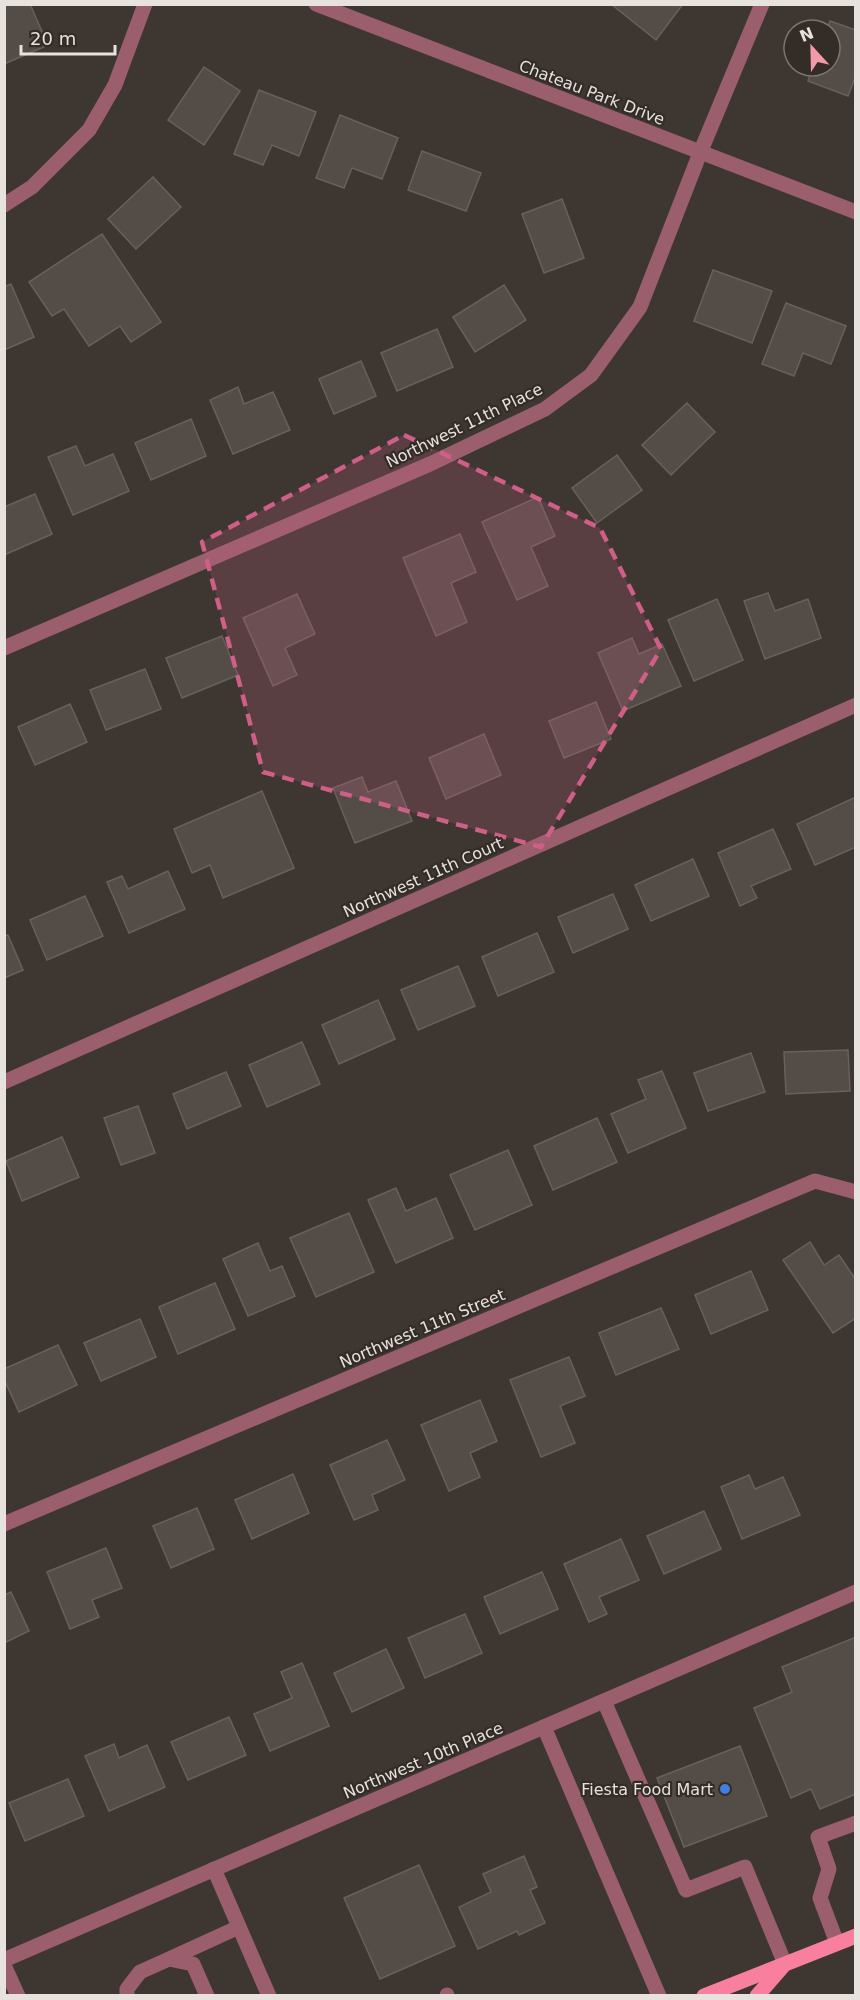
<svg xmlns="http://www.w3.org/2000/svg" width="860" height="2000" font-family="'DejaVu Sans',sans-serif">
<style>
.building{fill:#544c47;stroke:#69605b;stroke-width:1.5}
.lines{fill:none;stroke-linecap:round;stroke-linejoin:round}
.minor{stroke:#9a5e6c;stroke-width:15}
.major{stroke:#f97f9f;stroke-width:15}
.marked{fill:#cf5f89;fill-opacity:0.2;stroke:#cf5f89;stroke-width:4.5;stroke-dasharray:12 8;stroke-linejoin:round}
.shop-dot{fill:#3f7fe0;stroke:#332c27;stroke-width:2}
.labels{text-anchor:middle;stroke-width:4.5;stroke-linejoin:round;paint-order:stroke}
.street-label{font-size:16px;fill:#e7e2de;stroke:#332c27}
.poi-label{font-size:16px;fill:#e7e2de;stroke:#332c27;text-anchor:end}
</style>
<rect width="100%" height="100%" fill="#3d3631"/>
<g class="building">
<path d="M4,4H30L48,45L4,64Z"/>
<path d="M611,4H683L656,40Z"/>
<path d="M830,21L856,30V75L848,96L808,81L813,66H830V30H827Z"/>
<path d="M204,67L240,91L204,145L168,120Z"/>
<path d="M259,90L316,112L299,156L272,145L263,165L234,154Z"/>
<path d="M340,115L398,138L382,179L352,168L344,188L316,178Z"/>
<path d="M422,151L481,173L466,211L408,190Z"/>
<path d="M153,177L181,207L136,249L108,219Z"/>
<path d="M562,199L584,258L544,273L522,214Z"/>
<path d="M102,234L161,322L131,342L120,326L89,346L64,309L52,316L29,282Z"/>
<path d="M713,270L772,291L752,343L694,321Z"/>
<path d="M11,284L34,337L4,350V287Z"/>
<path d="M504,285L526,320L475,352L453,317Z"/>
<path d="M786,303L846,326L831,364L803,353L794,376L762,364Z"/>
<path d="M437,329L453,367L397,391L381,353Z"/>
<path d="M361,361L376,396L334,414L319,379Z"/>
<path d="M238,387L244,404L273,392L290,430L233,454L210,400Z"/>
<path d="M687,403L715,432L671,475L642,445Z"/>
<path d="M191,419L206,456L151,480L135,443Z"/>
<path d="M76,446L85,466L113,454L129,491L73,515L48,457Z"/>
<path d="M617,455L642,490L597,523L572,488Z"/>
<path d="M35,494L52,534L4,555V507Z"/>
<path d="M538,497L555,536L531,547L548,586L517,600L482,522Z"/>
<path d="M460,534L476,572L451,583L467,622L436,636L403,558Z"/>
<path d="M768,593L775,611L808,599L821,638L765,659L744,601Z"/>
<path d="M297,594L315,634L285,648L297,675L273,686L243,618Z"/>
<path d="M717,599L743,660L694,681L668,620Z"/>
<path d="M222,636L238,675L182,698L166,658Z"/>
<path d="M632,638L639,654L662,644L681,686L623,711L598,653Z"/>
<path d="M145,669L161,709L106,730L90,690Z"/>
<path d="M596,702L611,739L564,758L549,721Z"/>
<path d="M70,704L87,742L35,765L18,727Z"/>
<path d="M484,734L501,775L446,799L429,758Z"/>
<path d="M362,777L368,792L396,781L412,821L355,843L333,788Z"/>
<path d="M262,791L294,868L223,898L210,865L192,873L174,829Z"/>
<path d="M856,797V847L815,865L797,824Z"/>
<path d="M773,829L791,869L751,886L757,898L740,906L718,853Z"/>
<path d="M693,859L709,896L651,921L635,885Z"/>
<path d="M168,871L185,909L129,933L107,882L122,876L128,889Z"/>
<path d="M613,894L628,929L573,953L558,917Z"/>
<path d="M85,896L103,936L47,960L30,920Z"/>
<path d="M537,933L554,972L498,996L482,957Z"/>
<path d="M8,935L23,970L4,978V936Z"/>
<path d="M458,966L475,1006L418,1030L401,990Z"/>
<path d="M378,1000L395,1039L339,1064L322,1025Z"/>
<path d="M302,1042L320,1084L267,1107L249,1065Z"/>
<path d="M848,1050L850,1091L786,1094L784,1052Z"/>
<path d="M751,1053L765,1092L708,1111L694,1073Z"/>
<path d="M662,1071L686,1128L628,1153L611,1114L646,1099L638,1080Z"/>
<path d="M226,1072L241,1106L187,1129L173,1094Z"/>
<path d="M138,1106L155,1153L121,1165L104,1118Z"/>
<path d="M597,1118L617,1162L553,1190L534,1146Z"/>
<path d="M62,1137L79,1177L22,1201L6,1161Z"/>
<path d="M508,1150L532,1205L475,1230L450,1175Z"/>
<path d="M396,1188L406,1211L436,1198L453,1238L396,1263L368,1200Z"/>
<path d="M349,1213L374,1272L316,1297L290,1238Z"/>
<path d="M810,1242L824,1265L839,1255L856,1280V1318L833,1333L783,1260Z"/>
<path d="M258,1243L270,1271L282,1266L295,1296L248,1316L223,1259Z"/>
<path d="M751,1271L768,1310L711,1334L695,1295Z"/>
<path d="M215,1283L235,1329L178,1354L159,1307Z"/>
<path d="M661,1308L679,1349L616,1375L599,1333Z"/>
<path d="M140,1319L156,1357L101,1381L84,1343Z"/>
<path d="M58,1345L77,1385L19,1412L4,1379V1369Z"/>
<path d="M569,1357L585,1396L560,1406L575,1443L541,1457L510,1380Z"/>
<path d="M480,1400L497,1441L470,1453L480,1477L449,1491L421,1425Z"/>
<path d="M387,1440L405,1480L372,1495L378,1510L354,1520L330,1465Z"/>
<path d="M293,1474L309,1513L252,1539L235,1500Z"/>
<path d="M749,1475L755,1489L783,1477L800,1515L742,1539L721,1487Z"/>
<path d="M197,1508L214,1549L171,1568L153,1526Z"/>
<path d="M704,1511L721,1549L664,1574L647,1536Z"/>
<path d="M621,1539L639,1580L599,1597L607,1614L589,1622L564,1564Z"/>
<path d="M106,1548L122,1588L92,1600L99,1617L70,1629L47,1572Z"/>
<path d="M542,1572L558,1609L500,1634L484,1597Z"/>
<path d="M11,1592L29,1631L4,1643V1595Z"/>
<path d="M465,1614L482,1653L425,1678L408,1638Z"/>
<path d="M856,1637V1794L820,1809L811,1789L791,1798L754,1708L792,1692L782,1667Z"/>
<path d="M386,1649L404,1688L352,1712L334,1673Z"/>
<path d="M302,1663L329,1726L270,1751L254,1714L292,1698L281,1672Z"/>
<path d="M229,1717L246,1755L188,1780L171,1742Z"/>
<path d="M114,1744L119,1758L147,1745L165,1787L109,1811L85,1756Z"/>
<path d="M740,1746L767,1816L684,1847L657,1778Z"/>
<path d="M68,1779L84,1816L25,1841L9,1803Z"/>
<path d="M524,1856L537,1887L530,1890L545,1923L519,1935L517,1931L478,1949L459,1907L491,1892L483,1874Z"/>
<path d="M419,1865L455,1946L380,1979L344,1898Z"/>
</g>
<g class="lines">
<g class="minor">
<path d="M316,4L856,212"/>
<path d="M4,205L32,187L89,130L115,85L145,4"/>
<path d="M4,648L430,464L545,409L591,375L640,307L700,153L762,4"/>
<path d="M4,1082L856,705"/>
<path d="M4,1524L815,1181L856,1192"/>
<path d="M604,1701L686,1890L745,1867L785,1964"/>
<path d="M544,1727L659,1996"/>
<path d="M214,1869L269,1996"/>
<path d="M837,1943L820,1898L829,1869L818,1837L856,1823"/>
<path d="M169,1959L239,1927"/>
<path d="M4,1960L856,1592"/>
<path d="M4,1965L18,1996"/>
<path d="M447,1995V1996"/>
<path d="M127,1996V1989L140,1972L169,1959L193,1964L207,1996"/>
</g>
<g class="major">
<path d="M704,1996L856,1936"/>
<path d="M757,1996L783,1966"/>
</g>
</g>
<path class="marked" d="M404,435L600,528L661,649L541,847L263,772L202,542Z"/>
<circle class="shop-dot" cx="725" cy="1789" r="6"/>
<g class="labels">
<g class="street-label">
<text transform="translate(592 92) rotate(21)" y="6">Chateau Park Drive</text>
<text transform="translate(464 425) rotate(-26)" y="6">Northwest 11th Place</text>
<text transform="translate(423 877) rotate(-24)" y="6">Northwest 11th Court</text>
<text transform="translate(422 1328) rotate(-23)" y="6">Northwest 11th Street</text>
<text transform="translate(423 1760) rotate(-23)" y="6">Northwest 10th Place</text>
</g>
<g class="poi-label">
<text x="713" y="1795">Fiesta Food Mart</text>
</g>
</g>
<rect width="860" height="2000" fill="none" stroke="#e7e2de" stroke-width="12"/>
<g transform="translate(812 48) rotate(338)"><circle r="28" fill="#332c27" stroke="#7b7570" stroke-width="1.5"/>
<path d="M0-4.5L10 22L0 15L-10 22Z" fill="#f39aaa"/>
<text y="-9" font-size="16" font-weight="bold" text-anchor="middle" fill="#e7e2de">N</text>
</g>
<path d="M21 45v9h94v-9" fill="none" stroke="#e7e2de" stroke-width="3"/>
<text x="30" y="45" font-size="18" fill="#e7e2de" stroke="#332c27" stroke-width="4.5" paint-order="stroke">20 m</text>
</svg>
